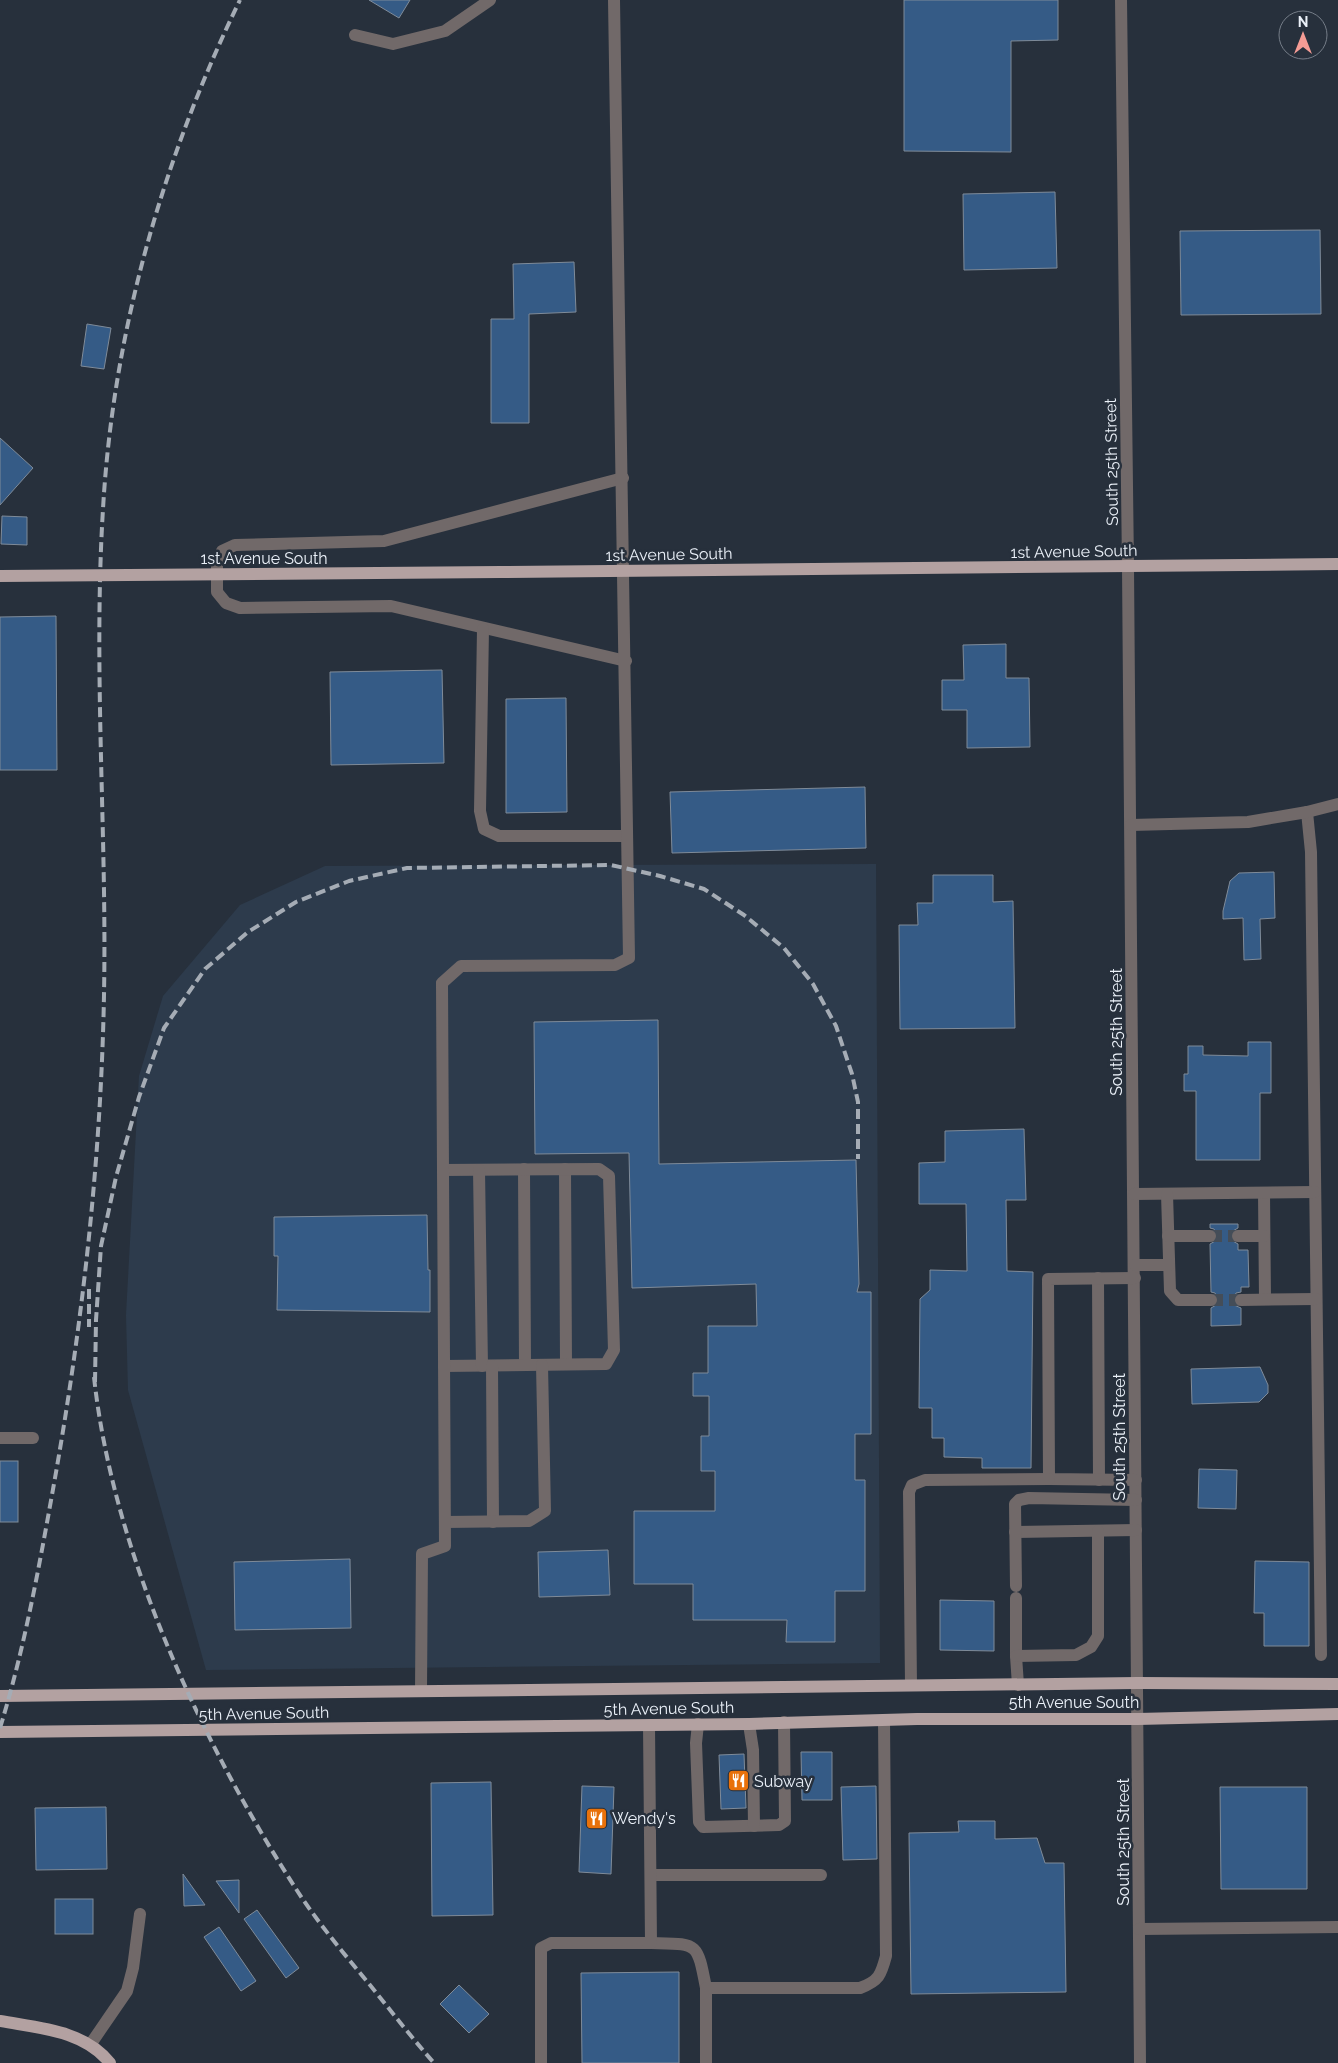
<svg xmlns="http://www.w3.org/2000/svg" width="1338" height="2063" font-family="Raleway,sans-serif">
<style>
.built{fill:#2d3b4c}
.building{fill:#355b86;stroke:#7f8b99}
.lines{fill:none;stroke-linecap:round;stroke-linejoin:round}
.minor-tunnel{stroke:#444d58;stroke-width:12;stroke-dasharray:12 6;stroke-linecap:butt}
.minor{stroke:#716969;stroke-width:12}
.major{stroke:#b3a1a1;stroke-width:12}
.rail{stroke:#a5acb5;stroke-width:4;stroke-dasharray:10 5;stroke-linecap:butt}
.major-bridge{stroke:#b3a1a1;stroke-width:12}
.labels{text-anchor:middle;stroke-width:5;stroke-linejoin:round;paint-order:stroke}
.street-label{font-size:16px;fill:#ebf1f9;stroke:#27303c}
.poi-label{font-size:16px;fill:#ebf1f9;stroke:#27303c;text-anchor:start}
</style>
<rect width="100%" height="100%" fill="#27303c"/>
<path class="built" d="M876,864L880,1663L206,1670L128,1390L126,1315L139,1076L163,996L240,905L325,866Z"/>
<g class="building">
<path d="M369,0H410L399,18Z"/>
<path d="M904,0H1058V40L1011,41V152L904,151Z"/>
<path d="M1055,192L1057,268L964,270L963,194Z"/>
<path d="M1320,230L1321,314L1181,315L1180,231Z"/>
<path d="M574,262L576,312L529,314V423H491V319H514L513,264Z"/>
<path d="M87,324L111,328L104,369L81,366Z"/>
<path d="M0,438L33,468L0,505Z"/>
<path d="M2,516L27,517V545L1,544Z"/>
<path d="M56,616L57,770H0V617Z"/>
<path d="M1006,644V678H1029L1030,747L967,748V710H942V680H964L963,645Z"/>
<path d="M442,670L444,763L331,765L330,672Z"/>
<path d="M566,698L567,812L506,813V699Z"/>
<path d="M865,787L866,848L672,853L670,792Z"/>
<path d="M1274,872L1275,918L1260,919L1261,959L1244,960L1243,918L1223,919V911L1230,881L1239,873Z"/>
<path d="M933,875H993V902L1013,901L1015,1028L900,1029L899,925H918L917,903H933Z"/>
<path d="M658,1020L659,1164L856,1160L859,1284L857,1292H871V1434H855V1480H865V1591H835V1642H786L787,1620H693V1584H634V1511H715V1471H701V1436H709V1396H693V1373H708V1326H757L756,1284L632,1288L629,1153L535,1154L534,1022Z"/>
<path d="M1248,1042H1271V1093H1260V1160H1196V1091H1184V1074H1188V1046H1203V1055L1248,1056Z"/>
<path d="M1024,1129L1026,1200H1006L1007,1271L1033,1272L1031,1468H982V1458L944,1457V1438H932V1408H919L920,1299L930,1290V1270L967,1271L966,1204H919V1163L945,1162V1131Z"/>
<path d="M427,1215L428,1270H430V1312L277,1310L278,1256H274V1217Z"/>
<path d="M1210,1224H1238V1228L1231,1232V1240L1238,1244V1250H1248L1249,1287H1241V1292L1236,1293L1233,1300L1234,1305L1241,1308V1325L1211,1326V1308L1218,1304L1219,1300L1215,1293L1211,1292L1210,1244L1217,1240L1218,1236L1214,1229L1210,1228Z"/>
<path d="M1260,1367L1268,1385V1393L1259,1402L1192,1404L1191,1369Z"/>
<rect x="0" y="1461" width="18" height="61"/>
<path d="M1199,1469L1237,1470L1236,1509L1198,1508Z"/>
<path d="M608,1550L610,1595L539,1597L538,1552Z"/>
<path d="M350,1559L351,1628L235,1630L234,1562Z"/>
<path d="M1255,1561L1309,1562V1646H1264V1613H1254Z"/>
<path d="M940,1600L994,1601V1651L940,1650Z"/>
<path d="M801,1752H832V1800H802Z"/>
<path d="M744,1754L746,1808L721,1809L719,1755Z"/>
<path d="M491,1782L493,1915L432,1916L431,1783Z"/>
<path d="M582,1786L614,1787L611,1874L579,1872Z"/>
<path d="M876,1786L877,1859L843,1860L841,1787Z"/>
<path d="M1220,1787H1307V1889H1221Z"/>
<path d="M106,1807L107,1869L36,1870L35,1808Z"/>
<path d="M958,1821H995V1839L1037,1838L1045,1863H1064L1066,1992L911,1994L909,1833L959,1832Z"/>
<path d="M183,1874L205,1905L184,1906Z"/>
<path d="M239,1880V1913L216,1881Z"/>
<rect x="55" y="1899" width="38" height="35"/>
<path d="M257,1910L299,1968L286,1978L244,1919Z"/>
<path d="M219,1927L256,1981L241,1991L204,1937Z"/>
<path d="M679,1972V2063H582L581,1973Z"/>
<path d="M459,1985L489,2014L469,2033L440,2004Z"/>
</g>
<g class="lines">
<g class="minor-tunnel">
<path d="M1210,1236H1238"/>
<path d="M1211,1300H1241"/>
</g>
<g class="minor">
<path d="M1121,0L1128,567L1140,2063"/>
<path d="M355,35L393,44L445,31L490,0"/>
<path d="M623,478L384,541L235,545L222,551L217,563V592L226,603L240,608L391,606L626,661"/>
<path d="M483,629L480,811L484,829L499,836H627"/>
<path d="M1307,812L1311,852L1321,1655"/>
<path d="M1131,825L1248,822L1307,812L1338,804"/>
<path d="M524,1169L525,1365"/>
<path d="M565,1169L566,1364"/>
<path d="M443,1170L599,1169L609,1176L614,1350L606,1364L444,1366"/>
<path d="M479,1170L482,1366"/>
<path d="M1264,1193L1265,1299"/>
<path d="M1134,1194L1315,1192"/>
<path d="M1167,1194L1170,1291L1178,1300H1211"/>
<path d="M1168,1236H1210"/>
<path d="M1238,1236H1264"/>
<path d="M1135,1265H1169"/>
<path d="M1098,1278L1099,1480"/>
<path d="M1135,1278L1048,1279L1049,1479L1136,1480"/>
<path d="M1241,1300L1316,1299"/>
<path d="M492,1366L493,1522"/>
<path d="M0,1438H33"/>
<path d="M445,1522L529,1521L545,1511L542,1365"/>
<path d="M1015,1532L1136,1530"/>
<path d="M1016,1586L1015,1504L1019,1500L1029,1498L1136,1500"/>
<path d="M1016,1598V1656L1018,1685"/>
<path d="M1016,1656L1076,1655L1091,1647L1098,1636V1531"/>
<path d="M911,1685L909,1492L912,1485L925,1480L1049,1479"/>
<path d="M421,1690L422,1554L445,1546L442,983L461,966L615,965L629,958L614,0"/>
<path d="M698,1724L696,1743L699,1822L703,1827L779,1825L785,1821L784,1722"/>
<path d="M749,1724L753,1750L754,1826"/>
<path d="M651,1875H821"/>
<path d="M1139,1929L1338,1927"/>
<path d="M651,1943C698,1944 697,1941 706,1988"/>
<path d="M90,2045L127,1991L133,1968L140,1914"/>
<path d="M541,2063V1948L551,1943H651L649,1725"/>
<path d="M706,2063V1988H860C879,1981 881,1975 886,1956L884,1720"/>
</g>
<g class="major">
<path d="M501,572L1338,564"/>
<path d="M0,1696L1138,1683L1338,1684"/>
<path d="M0,1732L749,1724L917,1719H1138L1338,1714"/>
<path d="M0,2021C38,2028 84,2030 110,2063"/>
</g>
<g class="rail">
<path d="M89,1289V1327"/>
<path d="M94,1377C113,1553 202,1744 298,1892C319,1924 345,1955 370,1985C391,2011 412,2038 434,2063"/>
<path d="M95,1382L96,1320L101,1246L116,1177L139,1097L164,1028L205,969L248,932L296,902L349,881L407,868L611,865L660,876L704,889L744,915L784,948L813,984L836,1026L852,1074L858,1102V1159"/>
<path d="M0,1728C25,1647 40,1562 55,1478C83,1319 101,1157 104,995C107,833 93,671 103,509C113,332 163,158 240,0"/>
</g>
<path class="major-bridge" d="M0,576L501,572"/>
</g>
<defs>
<symbol id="restaurant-square" viewBox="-11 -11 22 22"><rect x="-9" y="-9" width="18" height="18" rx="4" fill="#e8710a" stroke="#27303c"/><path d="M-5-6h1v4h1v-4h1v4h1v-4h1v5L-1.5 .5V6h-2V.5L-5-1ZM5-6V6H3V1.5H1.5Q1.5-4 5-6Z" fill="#fff"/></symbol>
</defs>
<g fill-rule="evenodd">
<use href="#restaurant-square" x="726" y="1768" width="25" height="25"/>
<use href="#restaurant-square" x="584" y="1806" width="25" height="25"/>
</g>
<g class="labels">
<g class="street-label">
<text transform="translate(1111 462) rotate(-91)" y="6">South 25th Street</text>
<text transform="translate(1074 551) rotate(-1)" y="6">1st Avenue South</text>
<text transform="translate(669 554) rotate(-1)" y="6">1st Avenue South</text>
<text x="264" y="564">1st Avenue South</text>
<text transform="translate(1116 1032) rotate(-90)" y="6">South 25th Street</text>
<text transform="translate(1119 1437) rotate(-90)" y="6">South 25th Street</text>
<text x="1074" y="1708">5th Avenue South</text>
<text transform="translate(669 1708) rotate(-1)" y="6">5th Avenue South</text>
<text transform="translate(264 1713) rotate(-1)" y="6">5th Avenue South</text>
<text transform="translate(1123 1842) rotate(-90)" y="6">South 25th Street</text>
</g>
<g class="poi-label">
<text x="754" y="1787">Subway</text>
<text x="612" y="1824">Wendy's</text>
</g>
</g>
<g transform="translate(1303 35)"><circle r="24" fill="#27303c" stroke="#757d88"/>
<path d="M0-4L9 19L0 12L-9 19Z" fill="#f59c95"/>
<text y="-8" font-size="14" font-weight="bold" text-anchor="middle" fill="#ebf1f9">N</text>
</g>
</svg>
